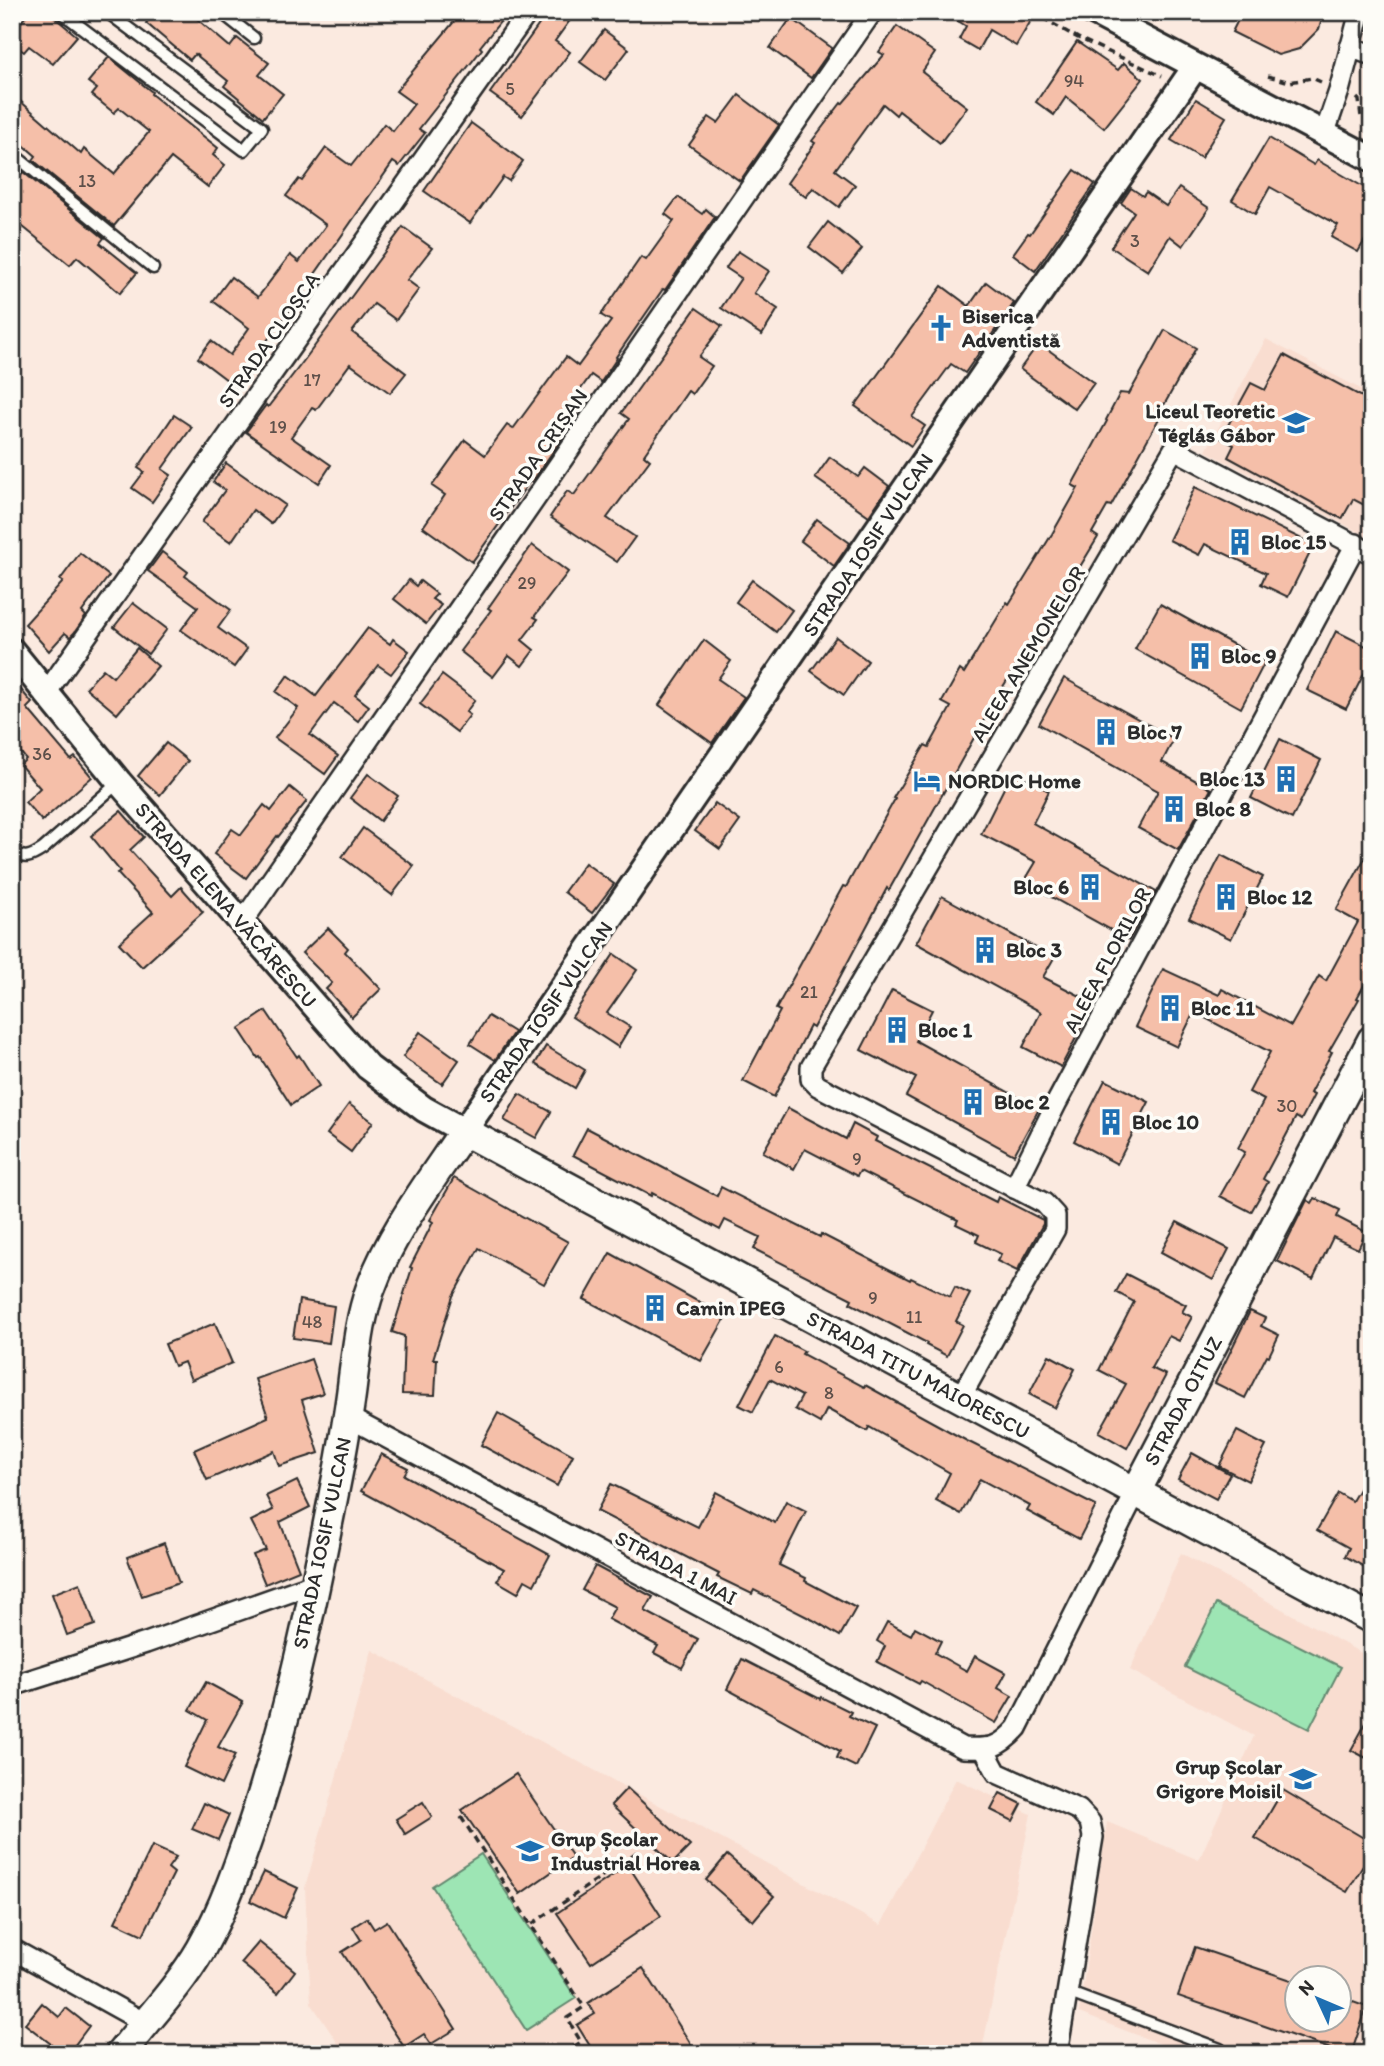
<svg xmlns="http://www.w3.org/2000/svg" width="1384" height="2066" font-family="Itim,sans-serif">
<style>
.built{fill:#f9ddd0;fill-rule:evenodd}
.green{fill:#9de5b4;stroke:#648870;stroke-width:2}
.building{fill:#f5bfa9;stroke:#2b2b2b;stroke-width:2}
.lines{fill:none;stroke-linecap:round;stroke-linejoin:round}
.service-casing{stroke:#2b2b2b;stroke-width:15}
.minor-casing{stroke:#2b2b2b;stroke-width:24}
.tertiary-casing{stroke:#2b2b2b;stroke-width:30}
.secondary-casing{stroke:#2b2b2b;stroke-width:33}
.path{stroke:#2b2b2b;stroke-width:3.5;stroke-dasharray:7 5;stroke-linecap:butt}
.service{stroke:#fdfcf7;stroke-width:10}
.minor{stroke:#fdfcf7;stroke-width:19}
.tertiary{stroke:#fdfcf7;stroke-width:24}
.secondary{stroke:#fdfcf7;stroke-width:28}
.labels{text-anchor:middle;stroke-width:7;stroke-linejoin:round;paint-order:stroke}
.number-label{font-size:18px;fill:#5e504a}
.poi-label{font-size:21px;font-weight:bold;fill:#2b2b2b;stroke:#fdfcf7;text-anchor:start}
.street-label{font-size:21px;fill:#2b2b2b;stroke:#fdfcf7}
</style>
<rect width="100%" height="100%" fill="#fbeae0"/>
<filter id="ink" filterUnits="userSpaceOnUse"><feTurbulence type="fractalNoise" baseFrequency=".0143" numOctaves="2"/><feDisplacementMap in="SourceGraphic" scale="14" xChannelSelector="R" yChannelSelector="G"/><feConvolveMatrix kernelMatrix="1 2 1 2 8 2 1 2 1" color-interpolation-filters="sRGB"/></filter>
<g filter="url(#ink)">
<g class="built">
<path d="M1266,339L1372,395V539L1206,451Z"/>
<path d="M1181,1553L1372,1659V2054H1187L1079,2013L1107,1822L1199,1860L1254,1736L1130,1670ZM1296,1979H1338V2021H1296Z"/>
<path d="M372,1650L881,1925L956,1779L1031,1814L981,2054H345L311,2003L305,1888Z"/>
</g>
<g class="green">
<path d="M1216,1604L1341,1667L1309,1729L1185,1667Z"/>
<path d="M481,1854L576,1998L526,2030L432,1886Z"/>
</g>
<g class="building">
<path d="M29,12H48L77,36L53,64L29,46L24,52L12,43V15L21,22Z"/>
<path d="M155,12H189L230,47L237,38L269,63L259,75L283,94L263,118L224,86L228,81L195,54L190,60L146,23Z"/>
<path d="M462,12H508L480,47L482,49L419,129L425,133L399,166L393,162L315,274L316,275L257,354L262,358L239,389L198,358L211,341L230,355L249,328L213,301L231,277L258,297L290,255L299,262L326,225L286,196L299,179L302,181L326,148L351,166L384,124L393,131L414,104L396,91Z"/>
<path d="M548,12H576L555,41L570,52L522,116L490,93Z"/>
<path d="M944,12H1021L1032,19L1016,46L989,30L978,50L959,39L966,26Z"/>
<path d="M1242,12H1324L1319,29L1299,49L1278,55L1232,32Z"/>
<path d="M791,18L832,48L811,78L770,48Z"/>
<path d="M897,26L935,53L922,72L967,107L940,143L899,111L896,115L883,104L835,170L855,185L839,207L813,188L806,197L787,183L815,143L812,141L841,103L842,104L884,55L879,52Z"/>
<path d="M604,30L629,49L605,80L580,62Z"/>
<path d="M1077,42L1118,70L1124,63L1143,79L1104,128L1066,97L1054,115L1036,102Z"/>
<path d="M109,57L152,92L151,94L218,148L213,155L225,165L208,187L171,158L114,226L33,160L36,156L12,135V94L81,154L84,149L114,174L149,132L119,108L114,113L92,95L97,89L88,82Z"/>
<path d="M739,95L779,125L740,181L689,145L709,117L718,123Z"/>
<path d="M1196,99L1226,117L1201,158L1171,140Z"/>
<path d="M471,123L523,161L509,181L503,177L470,223L424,191Z"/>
<path d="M1269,138L1314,165L1317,160L1372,192V228L1358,252L1331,237L1338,225L1270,187L1255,214L1232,200Z"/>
<path d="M1075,170L1095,184L1035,271L1013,254L1028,233L1030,234Z"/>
<path d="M23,172L104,238L100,243L137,273L120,293L77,257L70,265L12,218V185Z"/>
<path d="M1131,188L1143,196L1146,192L1166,206L1179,188L1209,208L1183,246L1170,236L1148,271L1111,247L1134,212L1121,203Z"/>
<path d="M678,197L702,214L706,209L715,217L665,290L663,289L616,357L617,358L601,382L591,375L568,407L578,415L532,482L530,481L472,562L423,527L445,495L432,486L465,440L485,455L507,425L513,429L566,357L578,366L611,321L601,315L641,257L646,260L674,221L665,214Z"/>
<path d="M828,222L862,249L843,273L809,247Z"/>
<path d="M403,227L432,248L407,280L419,289L396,320L374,304L352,332L406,373L390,393L350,364L316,410L312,408L291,437L331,465L319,483L246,432L266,405L268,407L302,363Z"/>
<path d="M738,251L769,271L754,293L778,309L762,335L721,308L741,278L726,268Z"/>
<path d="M986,282L1014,303L965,373L951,364L912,417L925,426L911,446L855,406L942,286L969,306Z"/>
<path d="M696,308L722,326L699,357L712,366L692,394L688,391L644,455L650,460L607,518L635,537L617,562L550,517L567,491L574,495L629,419L621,413Z"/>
<path d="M1165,330L1196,348L1160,412L1162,413L1111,506L1108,505L1092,533L1098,537L1050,616L1048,615L999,693L889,890L887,888L813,1028L810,1026L774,1097L743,1081L780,1011L776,1009L843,886L846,887L895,799L893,798L925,745L929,747L951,707L942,702L960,670L964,673L1007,602L1009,604L1052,534L1078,488L1072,485L1107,421L1106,420L1120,393L1129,394Z"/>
<path d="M1039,343L1094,383L1075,409L1020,369Z"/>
<path d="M1284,355L1372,402V509L1353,499L1342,519L1228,457L1234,445L1221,438L1251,383L1265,390Z"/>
<path d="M174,415L192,427L162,469L171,475L152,502L132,488L144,472L138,468Z"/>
<path d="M830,457L858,477L865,468L889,486L869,516L815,478Z"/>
<path d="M226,463L285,505L271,524L253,510L231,542L202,522L225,490L213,482Z"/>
<path d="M1195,487L1314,545L1288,597L1261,584L1266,573L1205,544L1199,555L1169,540Z"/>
<path d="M817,519L850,543L834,566L801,541Z"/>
<path d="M532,545L568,572L534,617L538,619L522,640L534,650L522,666L509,656L493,677L460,651L491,610L488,608Z"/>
<path d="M162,552L188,572L185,576L231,610L218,628L247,649L234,667L181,630L198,607L148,571Z"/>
<path d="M80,553L109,576L82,612L86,616L74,633L70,637L65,633L49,651L25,624L63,582L60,580Z"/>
<path d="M409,580L416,586L420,581L437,594L432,599L441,605L426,624L394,599Z"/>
<path d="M752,580L792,610L776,632L736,602Z"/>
<path d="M133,603L167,629L148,654L114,627Z"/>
<path d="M1160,604L1265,662L1241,708L1135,649Z"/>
<path d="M368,628L390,644L393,639L409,651L391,674L378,665L355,695L369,706L358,721L334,703L310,735L338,756L325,774L275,738L298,708L276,692L288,675L316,696Z"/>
<path d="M1336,631L1372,649V658L1346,709L1307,690Z"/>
<path d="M836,637L868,661L844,695L811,671Z"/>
<path d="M704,640L731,661L718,679L744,697L712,743L659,705Z"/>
<path d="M137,648L158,666L117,714L86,688L103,669L113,677Z"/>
<path d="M442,675L475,700L466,712L470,715L457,732L420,704Z"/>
<path d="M1064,678L1174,739L1162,762L1211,789L1178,850L1138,828L1158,791L1039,724Z"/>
<path d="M12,679L32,703L27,708L71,760L75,757L92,777L42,821L25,802L40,788L20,765L26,759L12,742Z"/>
<path d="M1280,739L1321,760L1292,819L1251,798Z"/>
<path d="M166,743L188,761L160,795L138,776Z"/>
<path d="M1012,772L1049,791L1033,823L1156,892L1129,940L1024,882L1036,862L981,834Z"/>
<path d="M368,774L398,796L380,821L350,798Z"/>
<path d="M290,787L307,801L278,837L277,836L246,878L214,854L232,829L241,835L264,805L271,811Z"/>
<path d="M715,803L740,821L720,849L695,831Z"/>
<path d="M121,811L144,837L130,850L172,896L181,887L203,912L142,967L119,943L153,912L117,873L120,871L91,836Z"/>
<path d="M363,828L414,866L392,895L342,857Z"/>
<path d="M1372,845V971L1357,998L1359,999L1329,1051L1332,1052L1310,1093L1314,1095L1301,1120L1296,1117L1263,1179L1268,1182L1251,1212L1220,1196L1245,1152L1238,1148L1264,1100L1249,1092L1270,1052L1194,1012L1177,1047L1135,1027L1163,969L1219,995L1222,989L1291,1026L1319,976L1326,981L1358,922L1336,910Z"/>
<path d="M1221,855L1263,877L1231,939L1189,918Z"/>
<path d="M585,863L614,884L592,913L564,892Z"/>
<path d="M942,896L1054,958L1043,977L1094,1003L1061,1067L1023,1047L1041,1012L916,943Z"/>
<path d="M328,928L348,948L345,952L381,989L352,1017L326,989L332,983L302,953Z"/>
<path d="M614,954L637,970L607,1013L630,1027L618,1047L572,1017Z"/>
<path d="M892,990L932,1010L916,1041L1039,1109L1014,1155L906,1096L916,1078L861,1050Z"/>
<path d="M266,1011L297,1057L299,1055L319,1086L291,1105L260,1057L258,1058L239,1029Z"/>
<path d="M488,1016L514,1032L495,1060L470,1044Z"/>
<path d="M420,1032L459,1060L442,1084L403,1057Z"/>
<path d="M546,1046L585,1070L575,1088L535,1064Z"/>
<path d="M1105,1080L1149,1102L1117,1164L1074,1141Z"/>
<path d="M519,1094L551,1112L536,1138L504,1120Z"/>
<path d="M349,1104L373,1122L351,1152L327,1134Z"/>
<path d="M788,1108L846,1139L853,1124L877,1137L875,1141L996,1202L998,1197L1043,1220V1224L1017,1271L997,1261L1001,1254L976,1242L979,1235L956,1224L958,1220L860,1171L857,1176L805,1149L794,1169L763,1152Z"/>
<path d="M587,1128L717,1196L721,1187L820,1237L821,1234L910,1280L911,1278L950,1297L955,1287L970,1294L956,1321L963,1325L947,1356L926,1345L927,1343L850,1303L852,1299L754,1249L760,1237L725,1220L720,1230L652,1193L651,1196L573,1155Z"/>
<path d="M454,1178L568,1242L544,1284L479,1248L453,1296L433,1359H437L435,1395L402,1394L404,1336L392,1332L412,1268L410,1267L433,1222L430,1220Z"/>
<path d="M1315,1198L1340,1210L1337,1217L1366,1232L1358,1249L1333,1237L1313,1279L1277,1261L1307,1200L1312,1203Z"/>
<path d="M1177,1222L1229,1249L1213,1280L1161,1252Z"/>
<path d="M610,1253L726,1317L701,1361L584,1299Z"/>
<path d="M1126,1274L1186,1305L1182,1312L1192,1317L1179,1341L1169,1336L1151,1368L1166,1375L1127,1448L1099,1432L1126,1384L1099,1370L1134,1302L1116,1292Z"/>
<path d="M299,1300L334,1306L329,1343L293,1338Z"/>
<path d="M1250,1311L1265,1318L1261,1326L1279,1335L1269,1356L1267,1355L1245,1398L1215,1383Z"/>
<path d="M215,1323L232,1363L191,1380L184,1362L174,1366L165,1344Z"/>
<path d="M775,1336L804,1351L802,1354L864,1387L865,1385L967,1441L1096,1506L1079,1539L1027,1511L1030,1506L980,1479L961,1514L936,1501L950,1473L869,1427L867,1431L827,1409L820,1423L795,1409L802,1396L770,1379L753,1412L739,1405Z"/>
<path d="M1049,1355L1075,1369L1055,1408L1029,1394Z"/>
<path d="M311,1359L323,1393L302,1400L319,1453L279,1466L274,1451L207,1480L194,1450L268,1417L255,1379Z"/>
<path d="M498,1413L573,1455L557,1486L481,1445Z"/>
<path d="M1237,1431L1266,1446L1248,1481L1219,1466Z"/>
<path d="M1192,1453L1230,1474L1216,1499L1178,1479Z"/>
<path d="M381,1454L408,1468L404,1475L550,1555L534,1585L525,1580L518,1593L497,1581L504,1569L361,1491Z"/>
<path d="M1372,1467V1571L1345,1556L1349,1548L1317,1530L1338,1493L1352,1501Z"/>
<path d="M297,1481L310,1507L280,1522L299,1570L265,1584L253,1555L266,1550L251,1521L273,1510L266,1496Z"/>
<path d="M611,1484L698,1527L716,1492L775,1523L786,1501L806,1511L779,1565L806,1578L805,1581L856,1608L840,1636L813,1620L754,1590L752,1594L717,1577L719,1574L597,1511Z"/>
<path d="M164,1543L179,1583L142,1596L127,1557Z"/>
<path d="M595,1566L653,1597L645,1611L698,1639L682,1668L654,1653L658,1646L608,1619L615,1607L582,1590Z"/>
<path d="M80,1583L95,1625L67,1635L52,1594Z"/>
<path d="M887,1622L911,1635L915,1627L941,1641L935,1653L967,1671L975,1656L1006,1673L998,1688L1012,1696L996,1723L921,1681L919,1684L877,1662L885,1646L877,1641Z"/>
<path d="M742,1659L820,1699L821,1697L851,1712L849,1716L875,1728L856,1767L837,1758L840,1751L727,1689Z"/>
<path d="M206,1682L243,1702L218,1747L235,1755L221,1785L184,1767L207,1720L190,1710Z"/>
<path d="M1372,1712V1761L1351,1750Z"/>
<path d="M516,1774L573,1857L520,1894L462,1810Z"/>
<path d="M627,1788L690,1846L673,1863L611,1805Z"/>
<path d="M1283,1790L1372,1843V1851L1347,1892L1255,1838Z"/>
<path d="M1000,1793L1022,1804L1013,1821L991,1810Z"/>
<path d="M423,1802L432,1817L405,1834L396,1819Z"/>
<path d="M204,1803L229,1815L218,1840L192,1829Z"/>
<path d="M152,1846L176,1857L168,1868L174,1873L143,1935L115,1922Z"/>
<path d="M727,1855L774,1896L753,1921L706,1880Z"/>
<path d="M628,1865L661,1916L591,1963L557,1913Z"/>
<path d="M264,1872L298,1888L284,1918L250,1901Z"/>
<path d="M367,1918L374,1929L387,1921L456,2029L431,2044L424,2034L404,2047L342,1952L361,1940L353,1927Z"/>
<path d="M259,1942L295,1971L278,1993L241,1963Z"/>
<path d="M1195,1947L1297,1982V2020H1339V1997L1367,2007L1351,2054H1345L1178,1996Z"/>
<path d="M643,1968L697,2054H595L577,2025L595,2014L588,2003Z"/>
<path d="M42,2003L59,2017L66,2008L89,2026L68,2054H64L25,2024Z"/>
</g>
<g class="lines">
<defs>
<g id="service">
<path d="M61,12L244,150L262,128L107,12"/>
<path d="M221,12L254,38"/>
<path d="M12,153L153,268"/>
<path d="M12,852C25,860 31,857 43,849L119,782"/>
<path d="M1067,1992L1220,2049"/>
</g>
<g id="minor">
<path d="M1350,47L1372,55"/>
<path d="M1324,135L1339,91L1360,12"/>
<path d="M46,693L528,12"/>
<path d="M241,924L872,12"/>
<path d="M1014,1188L1057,1102L1356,544"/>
<path d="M960,1398L1055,1229V1215L1044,1203L818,1086L811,1079V1067L1174,449L1372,554"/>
<path d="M348,1417L963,1748C991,1749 998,1749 1017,1728L1136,1492"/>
<path d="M12,1686L146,1643L316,1583"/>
<path d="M984,1749L997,1773L1079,1810L1090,1822L1093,1837L1057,2054"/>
<path d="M12,1949L145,2023"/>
</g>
<g id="tertiary">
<path d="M1093,12L1372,159"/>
<path d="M12,651L119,782L368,1067L424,1109L464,1131L1195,67"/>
</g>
<g id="secondary">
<path d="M1136,1492L1372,1040"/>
<path d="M120,2054C147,2020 179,1987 201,1949C224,1908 240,1862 255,1817C293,1701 317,1581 340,1462C345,1434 350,1407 353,1378C357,1349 360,1318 370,1290C391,1232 430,1182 464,1131L1372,1619"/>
</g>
</defs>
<use href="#service" class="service-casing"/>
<use href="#minor" class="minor-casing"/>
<use href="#tertiary" class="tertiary-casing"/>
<use href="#secondary" class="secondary-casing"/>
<g class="path">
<path d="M1032,12L1078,38L1162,76"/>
<path d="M1268,76L1290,82L1312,78L1321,82"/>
<path d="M1357,98L1359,100L1361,117L1372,122"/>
<path d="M461,1817L584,2007L567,2018L581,2042L562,2054"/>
<path d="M532,1924L640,1850"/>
</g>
<use href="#service" class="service"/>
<use href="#minor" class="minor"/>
<use href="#tertiary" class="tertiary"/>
<use href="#secondary" class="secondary"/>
</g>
</g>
<defs>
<symbol id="church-bare" viewBox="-9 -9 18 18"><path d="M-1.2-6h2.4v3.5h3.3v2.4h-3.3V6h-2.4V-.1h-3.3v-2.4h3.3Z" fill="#1f6fb2" stroke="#fdfcf7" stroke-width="2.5" paint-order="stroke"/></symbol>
<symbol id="university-bare" viewBox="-9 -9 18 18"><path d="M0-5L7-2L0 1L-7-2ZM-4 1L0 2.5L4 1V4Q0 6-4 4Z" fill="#1f6fb2" stroke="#fdfcf7" stroke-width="2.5" paint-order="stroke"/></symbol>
<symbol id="building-bare" viewBox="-9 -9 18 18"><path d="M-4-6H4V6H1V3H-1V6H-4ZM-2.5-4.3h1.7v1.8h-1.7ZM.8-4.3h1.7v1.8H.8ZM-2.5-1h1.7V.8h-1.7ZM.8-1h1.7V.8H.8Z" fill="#1f6fb2" stroke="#fdfcf7" stroke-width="2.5" paint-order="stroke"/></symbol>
<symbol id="hotel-bare" viewBox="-9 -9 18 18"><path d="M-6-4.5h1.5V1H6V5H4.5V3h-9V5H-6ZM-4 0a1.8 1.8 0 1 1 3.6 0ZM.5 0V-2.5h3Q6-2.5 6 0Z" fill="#1f6fb2" stroke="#fdfcf7" stroke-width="2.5" paint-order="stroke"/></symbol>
</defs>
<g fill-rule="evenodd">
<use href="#church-bare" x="922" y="309" width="38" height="38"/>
<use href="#university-bare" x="1277" y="404" width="38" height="38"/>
<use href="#building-bare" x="1221" y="523" width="38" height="38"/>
<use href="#building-bare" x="1181" y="637" width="38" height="38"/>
<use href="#building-bare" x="1087" y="713" width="38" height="38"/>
<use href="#building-bare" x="1267" y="760" width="38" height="38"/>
<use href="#hotel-bare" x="908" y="762" width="38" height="38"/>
<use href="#building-bare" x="1155" y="790" width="38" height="38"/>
<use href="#building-bare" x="1071" y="868" width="38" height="38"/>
<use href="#building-bare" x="1207" y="878" width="38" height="38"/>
<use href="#building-bare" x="966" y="931" width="38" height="38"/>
<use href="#building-bare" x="1151" y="989" width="38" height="38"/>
<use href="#building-bare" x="878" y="1011" width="38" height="38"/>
<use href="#building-bare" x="954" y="1083" width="38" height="38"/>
<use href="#building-bare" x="1092" y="1103" width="38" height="38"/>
<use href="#building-bare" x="636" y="1289" width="38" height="38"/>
<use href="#university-bare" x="1284" y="1760" width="38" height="38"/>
<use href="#university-bare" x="511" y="1832" width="38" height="38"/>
</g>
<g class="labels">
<g class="number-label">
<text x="1074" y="87">94</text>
<text x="510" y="95">5</text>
<text x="87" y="187">13</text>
<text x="1135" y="247">3</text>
<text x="312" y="386">17</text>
<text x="278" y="433">19</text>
<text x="527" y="589">29</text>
<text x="42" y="760">36</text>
<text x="809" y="998">21</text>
<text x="1287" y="1112">30</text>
<text x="857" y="1165">9</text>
<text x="873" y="1304">9</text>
<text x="914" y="1323">11</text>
<text x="312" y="1328">48</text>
<text x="779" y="1373">6</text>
<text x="829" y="1399">8</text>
</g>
<g class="poi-label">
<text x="962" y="323">Biserica<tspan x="962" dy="24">Adventistă</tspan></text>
<text x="1275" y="418" text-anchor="end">Liceul Teoretic<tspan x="1275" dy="24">Téglás Gábor</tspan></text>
<text x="1261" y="549">Bloc 15</text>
<text x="1221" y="663">Bloc 9</text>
<text x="1127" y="739">Bloc 7</text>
<text x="1265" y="786" text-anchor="end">Bloc 13</text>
<text x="948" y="788">NORDIC Home</text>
<text x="1195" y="816">Bloc 8</text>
<text x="1069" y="894" text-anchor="end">Bloc 6</text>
<text x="1247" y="904">Bloc 12</text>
<text x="1006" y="957">Bloc 3</text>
<text x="1191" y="1015">Bloc 11</text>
<text x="918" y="1037">Bloc 1</text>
<text x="994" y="1109">Bloc 2</text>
<text x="1132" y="1129">Bloc 10</text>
<text x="676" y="1315">Camin IPEG</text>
<text x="1282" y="1774" text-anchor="end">Grup Școlar<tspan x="1282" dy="24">Grigore Moisil</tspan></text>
<text x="551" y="1846">Grup Școlar<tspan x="551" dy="24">Industrial Horea</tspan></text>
</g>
<g class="street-label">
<text transform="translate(269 340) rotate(-55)" y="7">STRADA CLOȘCA</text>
<text transform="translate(538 455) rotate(-55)" y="7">STRADA CRIȘAN</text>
<text transform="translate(868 545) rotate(-56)" y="7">STRADA IOSIF VULCAN</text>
<text transform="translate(1028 654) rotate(-59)" y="7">ALEEA ANEMONELOR</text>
<text transform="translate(226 905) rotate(49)" y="7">STRADA ELENA VĂCĂRESCU</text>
<text transform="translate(1107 960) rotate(-62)" y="7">ALEEA FLORILOR</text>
<text transform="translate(546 1012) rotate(-55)" y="7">STRADA IOSIF VULCAN</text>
<text transform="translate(918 1375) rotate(28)" y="7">STRADA TITU MAIORESCU</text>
<text transform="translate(1183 1401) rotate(-62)" y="7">STRADA OITUZ</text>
<text transform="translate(322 1543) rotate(-78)" y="7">STRADA IOSIF VULCAN</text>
<text transform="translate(676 1568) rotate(28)" y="7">STRADA 1 MAI</text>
</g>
</g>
<rect width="1384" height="2066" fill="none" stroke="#fdfcf7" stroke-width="42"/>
<rect x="21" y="21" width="1342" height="2024" fill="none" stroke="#2b2b2b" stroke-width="2.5" filter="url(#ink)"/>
<g transform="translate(1318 1999) rotate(314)"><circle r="33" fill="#fdfcf7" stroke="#a9a8a5" stroke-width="2"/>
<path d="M0-5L12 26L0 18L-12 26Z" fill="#1f6fb2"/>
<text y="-10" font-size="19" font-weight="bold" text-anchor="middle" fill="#2b2b2b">N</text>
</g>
</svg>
